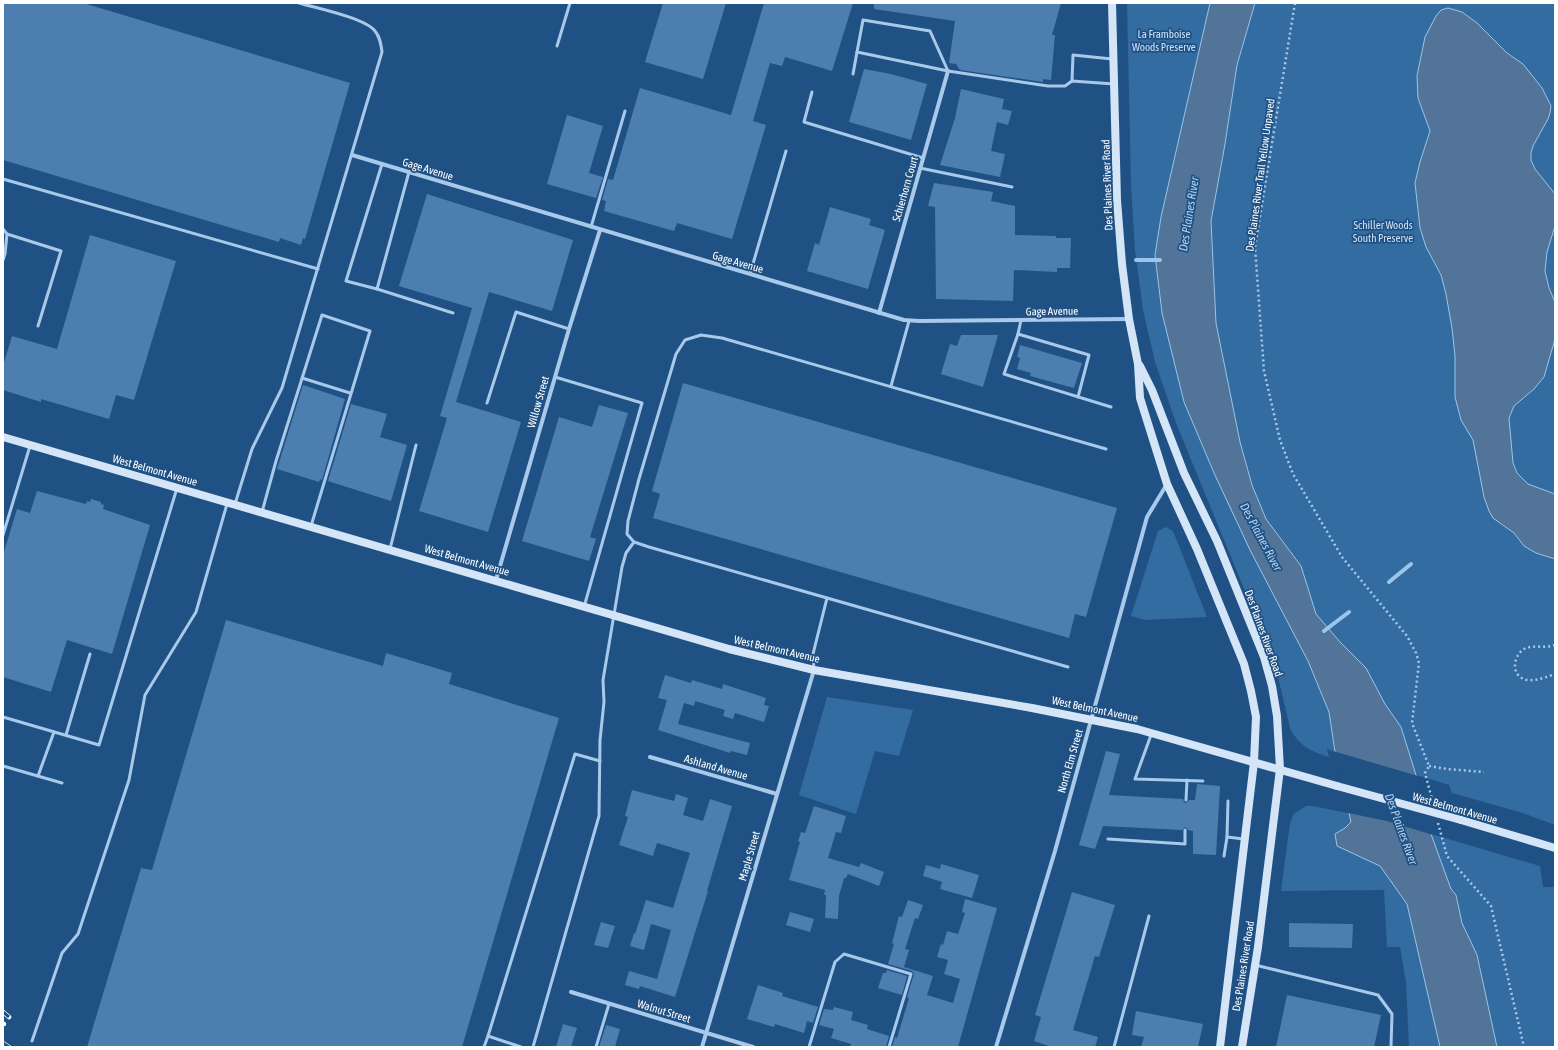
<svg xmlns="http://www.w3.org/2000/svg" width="1558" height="1050" font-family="'Asap Condensed',sans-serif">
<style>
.green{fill:#336ca1}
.water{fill:#517498;stroke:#9bc5eb}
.pier{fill:#205184}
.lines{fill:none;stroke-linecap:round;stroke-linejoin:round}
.stream{stroke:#9bc5eb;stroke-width:4}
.building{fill:#4c7eaf}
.path{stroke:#a8c9e9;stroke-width:2.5;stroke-dasharray:2 3;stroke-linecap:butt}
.lane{stroke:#a8c9e9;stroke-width:3}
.street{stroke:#a8c9e9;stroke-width:4}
.secondary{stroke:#d3e5f7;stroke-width:8}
.rail-casing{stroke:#fff;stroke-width:4.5}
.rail{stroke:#205184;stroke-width:3;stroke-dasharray:9;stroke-linecap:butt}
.secondary-bridge{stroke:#d3e5f7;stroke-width:8}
.labels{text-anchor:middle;stroke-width:3.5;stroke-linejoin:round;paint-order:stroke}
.park-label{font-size:11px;fill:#cce2f7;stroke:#205184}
.street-label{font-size:11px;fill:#fff;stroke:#205184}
.water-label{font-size:12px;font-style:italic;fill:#b3d3f1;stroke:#205184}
</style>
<rect width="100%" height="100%" fill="#205184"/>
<g class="green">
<path d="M1127,3H1210L1161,217L1155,255L1162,313L1184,402L1214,473L1308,661L1329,712L1335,752L1327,749L1329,757C1310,751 1299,746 1290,728L1275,664L1176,423L1155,362L1143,310L1135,250L1131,186Z"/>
<path d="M1255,3H1555V825L1523,813L1452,793L1449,785L1416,775L1401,727L1340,642L1316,614L1301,566L1266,519L1252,485L1240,442L1216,323L1211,221L1225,144L1237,65Z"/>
<path d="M1166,527L1173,531L1207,617L1145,620L1131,616L1158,531Z"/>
<path d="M827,697L913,710L899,756L875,751L856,814L799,795Z"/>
<path d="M1306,806H1313L1387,821L1540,866L1543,887H1555V1047H1497L1477,955L1462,923L1456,895L1397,890L1407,904L1440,1047H1409L1406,982L1400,947H1387L1384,890L1281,891L1290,823L1294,814Z"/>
</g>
<g class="water">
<path d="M1210,3H1255L1237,65L1225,144L1211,221L1216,323L1240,442L1252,485L1266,519L1301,566L1316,614L1340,642L1366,668L1385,704L1401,727L1416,775L1431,834L1451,889L1456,895L1462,923L1477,955L1497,1047H1440L1407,904L1380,866L1337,846L1335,834L1345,828L1351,822L1335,752L1329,712L1308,661L1250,550L1214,473L1184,402L1162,313L1155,255L1161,217Z"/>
<path d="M1448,8L1462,12L1477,23L1507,53L1523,64L1542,88L1551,106L1550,113L1548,119L1533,146L1531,153V160L1535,169L1555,194V226L1547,252L1545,271L1549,288L1555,302V339L1544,377L1534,389L1514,406L1509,418L1513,463L1517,473L1528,484L1555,494V559L1536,553L1524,546L1514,533L1493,518L1489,511L1484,497L1473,440L1461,420L1455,397V356L1452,328L1446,294L1441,275L1426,247L1420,228L1415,183L1420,162L1430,131L1418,98L1417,76L1425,37L1436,16L1441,10Z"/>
</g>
<path class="pier" d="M1333,751L1418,776L1433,835L1387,821L1348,813Z"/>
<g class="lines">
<g class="stream">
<path d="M1136,260H1160"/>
<path d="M1389,582L1411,564"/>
<path d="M1324,631L1349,612"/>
</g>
</g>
<g class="building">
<path d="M3,3H83L350,83L305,239L303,238L301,245L280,238L279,242L3,160Z"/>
<path d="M663,3H726L703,79L645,62Z"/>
<path d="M764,3H853L832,71L785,57L782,66L770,63L753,121L766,125L732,239L677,223L674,231L604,211L606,201L602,200L608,179L613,180L640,88L731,115Z"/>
<path d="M874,3H1061L1052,35H1055L1051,80L1043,79V82L960,70L956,64L949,63L955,21L874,9Z"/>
<path d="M864,69L891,74L927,84L911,140L849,122Z"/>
<path d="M961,89L1004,99L1002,109L1012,111L1008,125L997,122L991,151L1005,154L1000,177L940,165L955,118Z"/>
<path d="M567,115L603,126L589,173L603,177L596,198L547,184Z"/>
<path d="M934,183L993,192L991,201L1015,206V235L1056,236V238H1071L1070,268H1057V272L1014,270L1013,301L936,299L935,207L928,206Z"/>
<path d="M427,194L573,240L552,311L489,292L456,402L521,422L488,532L419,511L447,418L440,416L472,308L399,286Z"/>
<path d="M830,207L871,219L869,225L885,230L868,289L807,271L815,243L819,245Z"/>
<path d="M90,235L176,261L134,400L116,395L109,419L41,399V402L3,390V366L12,336L57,349Z"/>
<path d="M961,335H998L983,387L941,374L950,344L957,346Z"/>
<path d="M1020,345L1082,363L1074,388L1030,376L1031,373L1017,369L1020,358L1017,357Z"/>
<path d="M683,383L1117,508L1086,617L1075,614L1069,638L653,518L660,494L652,491Z"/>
<path d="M303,385L345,399L322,480L320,479L319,482L277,469Z"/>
<path d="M351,404L387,414L380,437L407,445L391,501L328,481Z"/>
<path d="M599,405L628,413L590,537L596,539L589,561L522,541L559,417L592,427Z"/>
<path d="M37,491L86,504L87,501L90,502L91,499L101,502V504L104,505L103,509L150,525L112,654L67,640L51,692L3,677V555L17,509L30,513Z"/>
<path d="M226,620L383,666L386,653L452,673L449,684L559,718L462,1047H87L141,868L152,870Z"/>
<path d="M665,675L691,683L692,680L722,689L723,684L766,698L764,705L769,706L764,722L735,713L733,719L723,716L725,710L695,701L694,706L684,703L678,724L750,743L747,755L731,751L730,753L658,730L667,700L658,698Z"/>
<path d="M1106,751L1120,754L1109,795L1183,799L1184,802L1186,803L1189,800H1195L1197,784L1220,786L1216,855L1193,854V831L1188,830L1185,827L1182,830L1103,826L1095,849L1079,845Z"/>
<path d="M632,790L674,801L676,794L688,798L683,815L703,821L710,799L732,806L707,891H708L675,997L640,986L639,989L625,985L629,971L657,979L671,930L651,924L644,950L630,946L634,933L635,934L646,900L673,908L690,853L657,843L653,856L619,845L628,817L625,816Z"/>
<path d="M814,806L846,816L841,833L836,832L828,858L859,867L861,863L884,872L879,886L848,874L846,878H844L839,896L838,919L825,918L826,895H824L825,890L789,880L800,842L798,841L801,832L805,833Z"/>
<path d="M941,864L979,875L972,898L940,889L942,882L923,876L926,865L940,869Z"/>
<path d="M1072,892L1115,905L1099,957L1095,956L1073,1030L1098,1037L1095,1047H1052L1034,1041L1041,1017L1035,1015Z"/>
<path d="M965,899L997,908L958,1047H892L895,1037L897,1038L909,998L907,997L914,974L912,971L888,964L894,944L892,943L899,916L902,917L908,900L923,905L918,919L915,918L905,949L909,950L904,967L933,976L927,995L953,1003L960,979L944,974L948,960L937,957L941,944L943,945L947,931L958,934L965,913L962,912Z"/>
<path d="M790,912L814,919L810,932L786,925Z"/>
<path d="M601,922L615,926L608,948L594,945Z"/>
<path d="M1289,923L1353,924L1352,948L1289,947Z"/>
<path d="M887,970L907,976L902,995L878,988L883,973H886Z"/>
<path d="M758,985L783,993L782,996L818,1007L813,1023L807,1021L804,1033L775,1024L774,1027L747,1019Z"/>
<path d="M1287,995L1381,1015L1374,1047H1276Z"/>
<path d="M834,1007L853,1012L851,1020L868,1025L867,1029L889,1036L886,1047H850L851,1044L831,1038L834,1029L819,1025L824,1009L833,1010Z"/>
<path d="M1136,1011L1203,1024L1198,1047H1141L1144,1037L1132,1035Z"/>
<path d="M563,1024L577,1028L571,1047H556Z"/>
<path d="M606,1025L620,1029L615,1047H599Z"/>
</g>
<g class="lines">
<g class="path">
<path d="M1295,3L1255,247L1264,371L1280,440L1293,474L1342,557L1407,636L1416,653L1419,663L1412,723L1429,766L1425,773L1433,803"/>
<path d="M1555,645C1545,649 1533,644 1524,649C1512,657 1511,677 1527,680C1537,681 1546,677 1555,674"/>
<path d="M1429,766L1447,769L1484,772"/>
<path d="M1438,823L1447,856L1491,906L1524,1047"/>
</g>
<g class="lane">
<path d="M557,46L570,3"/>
<path d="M948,71L930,31L863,20L857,52L948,71L1048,86H1065L1072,81L1114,84"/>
<path d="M853,74L857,52"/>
<path d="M1072,81L1073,55L1112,59"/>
<path d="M812,92L804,122L923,158"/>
<path d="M920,168L1012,187"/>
<path d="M409,172L377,289L453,313"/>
<path d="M3,179L318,269"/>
<path d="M591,227L625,111"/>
<path d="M3,229L7,234L5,254L3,260"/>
<path d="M7,234L61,251L38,326"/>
<path d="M750,274L786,151"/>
<path d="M377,289L346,281L382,164"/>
<path d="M1021,320L1018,334L1004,374L1111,407"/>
<path d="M1018,334L1089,355L1078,397"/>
<path d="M555,377L642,403L584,607"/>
<path d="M302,378L350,393"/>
<path d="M891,386L909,321"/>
<path d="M487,403L516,312L569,329"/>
<path d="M235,504L252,449L282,388L382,52C381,44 380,37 375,31C365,18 316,8 299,3"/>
<path d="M262,512L276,461L322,315L370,331L311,526"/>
<path d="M3,535L30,446"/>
<path d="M390,549L416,445"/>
<path d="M1068,667L649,547L634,542L627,534L628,521L639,479L676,354L685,340L701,335L722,338L1106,449"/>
<path d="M814,670L813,654L827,598"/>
<path d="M3,717L99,745L177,488"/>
<path d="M66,735L90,654"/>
<path d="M1151,735L1135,779L1203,781"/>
<path d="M3,766L62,783"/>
<path d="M38,776L54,732"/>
<path d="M1186,800L1187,780"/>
<path d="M1227,837L1244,839"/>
<path d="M1108,839L1185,844V830"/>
<path d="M1224,856L1227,837L1228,801"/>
<path d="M1255,965L1378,995L1392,1014L1391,1047"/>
<path d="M32,1041L62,953L78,934L129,780L145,695L196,612L227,504"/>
<path d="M484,1047L488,1036"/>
<path d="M521,1047L488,1036L575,754L600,761"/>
<path d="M533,1047L599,816L600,740L604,702L603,680L622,567L626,553L634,542"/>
<path d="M596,1047L609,1004"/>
<path d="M809,1047L835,962L844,954L911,974L889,1047"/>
<path d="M1114,1047L1149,916"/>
</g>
<g class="street">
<path d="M352,155L904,320L919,321L1129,319"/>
<path d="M879,313L948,71"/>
<path d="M496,580L569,329L600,230"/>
<path d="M650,757L777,794"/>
<path d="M571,992L753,1047"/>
<path d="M702,1047L814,670"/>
<path d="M996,1047L1055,851L1147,517L1167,484"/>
</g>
<g class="secondary">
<path d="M1112,3L1117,200L1122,264L1129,319L1138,364L1140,398L1167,484L1197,549L1244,664L1251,691L1256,717L1254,762L1220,1047"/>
<path d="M1140,366L1152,390L1184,473L1217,541L1264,657L1272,686L1277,716L1280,769L1258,947L1242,1047"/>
<path d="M3,437L729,649L814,670L1032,708L1137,729L1337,786"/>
<path d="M1461,820L1555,848"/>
</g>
<defs>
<g id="rail">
<path d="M3,1012L9,1017"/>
<path d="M3,1024H4"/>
<path d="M3,1043L9,1047"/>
</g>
</defs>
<use href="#rail" class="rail-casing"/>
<use href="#rail" class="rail"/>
<path class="secondary-bridge" d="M1337,786L1461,820"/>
</g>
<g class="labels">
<g class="park-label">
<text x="1164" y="38">La Framboise<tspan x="1164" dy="13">Woods Preserve</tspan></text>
<text x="1383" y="229">Schiller Woods<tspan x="1383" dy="13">South Preserve</tspan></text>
</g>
<g class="street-label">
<text transform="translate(428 169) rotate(17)" y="4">Gage Avenue</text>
<text transform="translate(1260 175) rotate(-82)" y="4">Des Plaines River Trail Yellow Unpaved</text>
<text transform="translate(1107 185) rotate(-92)" y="4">Des Plaines River Road</text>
<text transform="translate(905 189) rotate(-74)" y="4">Schierhorn Court</text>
<text transform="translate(738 262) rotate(16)" y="4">Gage Avenue</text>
<text transform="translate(1052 311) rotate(-1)" y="4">Gage Avenue</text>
<text transform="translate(538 402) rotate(-74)" y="4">Willow Street</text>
<text transform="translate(155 470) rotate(16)" y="4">West Belmont Avenue</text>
<text transform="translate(467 560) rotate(16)" y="4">West Belmont Avenue</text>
<text transform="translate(1264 633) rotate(70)" y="4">Des Plaines River Road</text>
<text transform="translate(777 649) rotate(13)" y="4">West Belmont Avenue</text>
<text transform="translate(1095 709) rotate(12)" y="4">West Belmont Avenue</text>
<text transform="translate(1070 761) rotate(-74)" y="4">North Elm Street</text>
<text transform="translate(716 767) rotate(16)" y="4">Ashland Avenue</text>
<text transform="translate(1455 808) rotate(16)" y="4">West Belmont Avenue</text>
<text transform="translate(749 856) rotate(-74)" y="4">Maple Street</text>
<text transform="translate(1243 966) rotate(-81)" y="4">Des Plaines River Road</text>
<text transform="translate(664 1011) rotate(17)" y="4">Walnut Street</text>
</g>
<g class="water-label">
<text transform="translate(1189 214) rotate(-81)" y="4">Des Plaines River</text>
<text transform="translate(1261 537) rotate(62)" y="4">Des Plaines River</text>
<text transform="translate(1401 829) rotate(70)" y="4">Des Plaines River</text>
</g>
</g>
<rect width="1558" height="1050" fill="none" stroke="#ffffff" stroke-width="8"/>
</svg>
